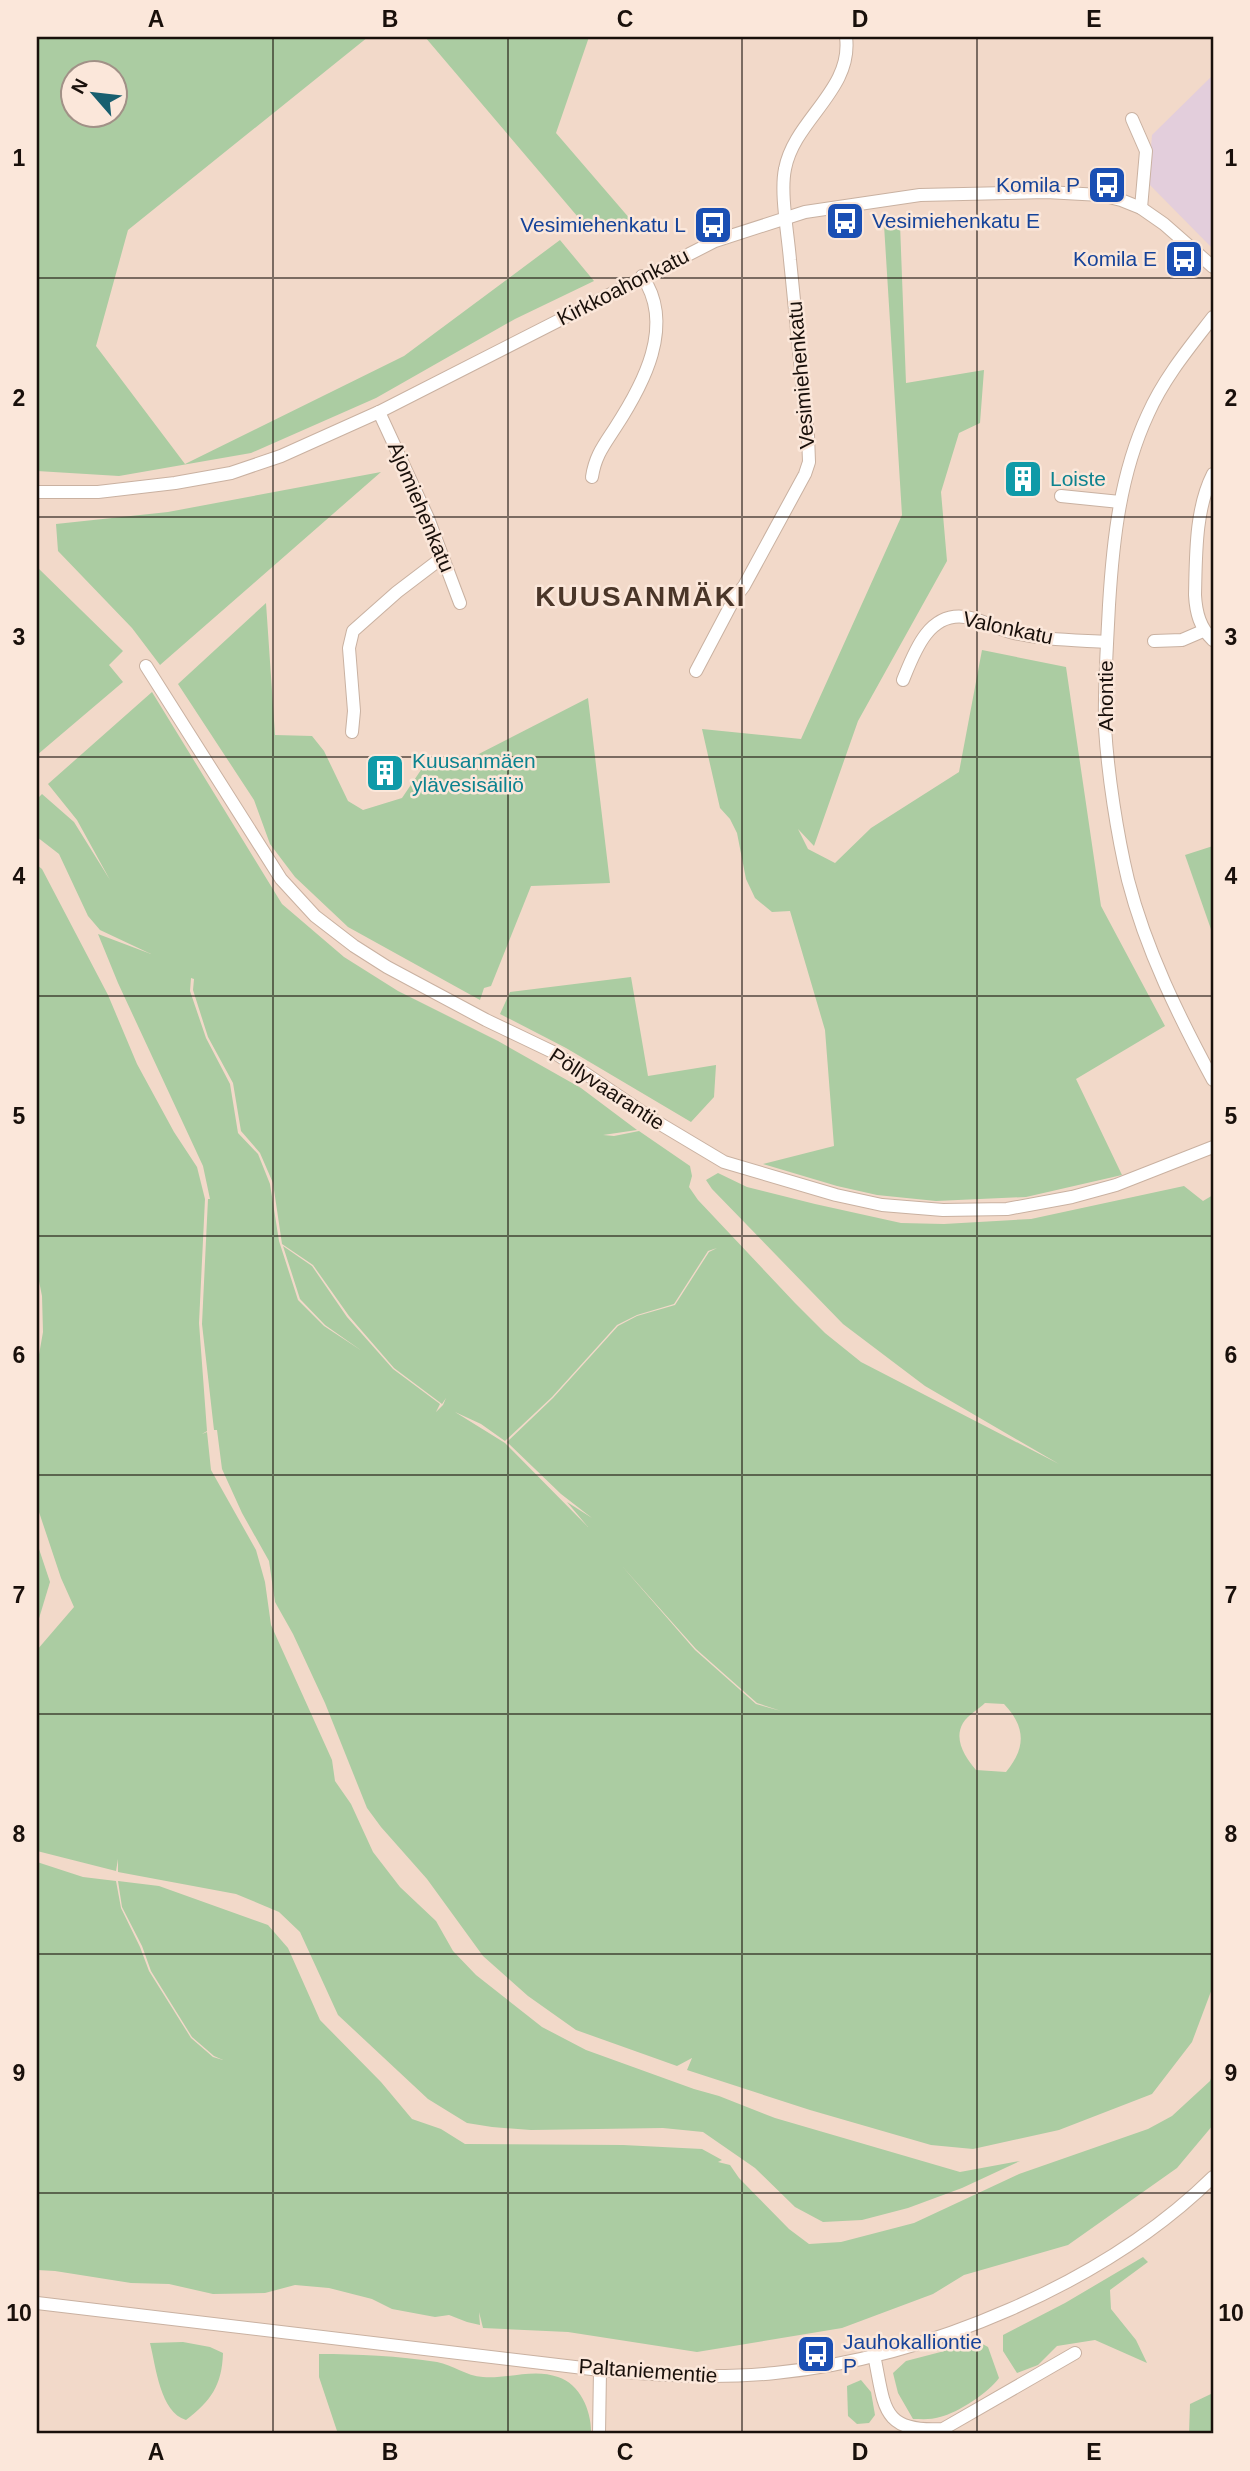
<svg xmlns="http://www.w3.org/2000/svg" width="1250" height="2471" font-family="Arial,sans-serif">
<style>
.commercial{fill:#e3cedc}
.green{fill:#abcca2;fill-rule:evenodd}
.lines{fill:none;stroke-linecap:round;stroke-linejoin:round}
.minor-casing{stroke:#c9b1a1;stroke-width:14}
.minor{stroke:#fff;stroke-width:12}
.grid{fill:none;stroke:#19100b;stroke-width:2;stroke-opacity:0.55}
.labels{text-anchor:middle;stroke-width:5;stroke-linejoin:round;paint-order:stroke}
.transit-label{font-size:21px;fill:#164399;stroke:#fbe7da;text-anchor:end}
.street-label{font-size:21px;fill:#19100b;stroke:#fbe7da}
.culture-label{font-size:21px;fill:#0d838f;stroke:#fbe7da;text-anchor:start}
.district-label{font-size:28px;font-weight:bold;letter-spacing:2px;fill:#4a3629;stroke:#fbe7da}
.neatline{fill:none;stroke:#19100b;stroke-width:2.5}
.grid-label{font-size:23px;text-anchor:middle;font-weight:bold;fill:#19100b}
</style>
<rect width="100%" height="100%" fill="#f2d9c9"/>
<path class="commercial" d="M1213,75V249L1148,183L1152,135Z"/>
<g class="green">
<path d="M37,37H368L128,230L96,346L185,464L404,356L560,240L594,281L515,319L376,398L251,453L119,476L37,471ZM74,74H116V116H74Z"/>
<path d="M425,37H589L556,133L643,234L583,223Z"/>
<path d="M900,224L906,383L984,370L980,423L959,433L941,492L947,561L858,721L814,846L798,829L808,849L835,863L871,828L959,772L982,650L1066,667L1101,906L1165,1026L1076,1079L1122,1175L1026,1197L936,1201L877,1195L837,1186L763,1164L834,1146L825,1030L790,911L772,912L755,898L746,879L737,833L730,819L720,808L702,729L801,739L902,515L884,225Z"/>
<path d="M381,472L160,665L132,628L58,551L56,524L168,512Z"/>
<path d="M37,567L123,651L109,665L123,682L37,755Z"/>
<path d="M266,603L275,735L312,736L324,751L348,801L363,810L402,798L427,761L469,759L588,698L610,883L531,886L491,986L484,988L480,1000L348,927L295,877L270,844L254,800L178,684Z"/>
<path d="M152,692L282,904L344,957L398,991L498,1041L581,1088L637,1130L603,1135L614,1136L639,1131L690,1166L692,1176L689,1187L698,1200L795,1303L825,1333L861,1362L1059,1464L925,1386L843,1324L712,1189L706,1180L718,1173L747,1187L815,1204L901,1223L944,1224L1031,1219L1184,1186L1203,1201L1213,1195V1986L1192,2042L1152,2094L1059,2130L973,2149L931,2145L810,2110L687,2070L692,2058L677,2066L576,2030L528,1996L483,1956L427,1879L381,1827L367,1808L325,1703L293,1634L275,1602L269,1561L242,1513L222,1469L217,1430H214L202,1324L208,1199H210L203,1166L118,983L98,934L151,954L100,930L88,916L59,854L37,837V799L42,794L74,822L110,880L77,820L48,784ZM191,978L194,979L193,990L208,1037L233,1083L241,1131L260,1153L273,1183L282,1244L313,1265L349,1316L394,1368L442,1404L446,1398L443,1405L436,1412L440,1404L393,1369L347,1317L312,1266L283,1246L300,1299L325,1325L362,1351L324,1326L298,1300L279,1241L270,1184L258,1154L238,1133L230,1084L206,1038L190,991ZM717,1248L709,1252L675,1305L637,1316L618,1326L553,1398L507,1442L561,1494L592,1518L567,1502L588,1527L505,1443L455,1412L481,1424L505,1441L552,1397L617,1325L637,1315L674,1304L708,1251ZM622,1566L696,1649L757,1703L781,1711L756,1704L695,1650ZM985,1703L1004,1704C1026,1727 1026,1748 1006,1772L976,1770C966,1758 953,1740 963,1723C968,1715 979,1709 985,1703Z"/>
<path d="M1213,846V935L1185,855Z"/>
<path d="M37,865L42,869L108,995L137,1064L174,1132L197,1167L205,1199L199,1323L207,1431L202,1434L207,1432L211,1470L256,1550L265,1582L271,1625L332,1760L335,1781L351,1804L373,1852L400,1887L436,1921L453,1951L476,1975L542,2027L586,2050L694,2089L719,2096L775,2118L960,2172L1020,2161L962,2188L908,2208L862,2220L823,2222L795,2207L755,2168L703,2132L663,2128L531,2130L492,2127L467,2123L428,2099L338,2015L300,1932L279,1912L236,1894L118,1872V1859L116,1871L37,1851V1650L74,1607L61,1578L37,1506V1366L43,1332L42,1296L37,1271Z"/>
<path d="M631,977L648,1076L716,1065L714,1097L691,1122L566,1048L500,1014L510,992Z"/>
<path d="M37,1543L50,1582L37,1625Z"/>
<path d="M37,1862L83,1877L116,1881L121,1908L140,1947L149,1971L191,2038L213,2057L223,2060L214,2056L192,2037L151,1971L142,1946L122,1907L118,1881L159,1886L268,1925L288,1948L320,2020L381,2082L412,2119L441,2129L465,2144L623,2145L702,2149L722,2160L718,2162L730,2165L739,2178L789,2229L809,2244L841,2242L914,2223L1019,2174L1148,2129L1172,2116L1210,2081L1213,2073V2125L1177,2168L1068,2245L964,2275L933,2294L842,2328L697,2352L568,2332L483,2328L479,2312L480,2325L467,2322L449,2315L435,2317L392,2309L372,2299L329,2288L295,2285L265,2293L213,2294L169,2284L131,2283L55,2271L37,2270Z"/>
<path d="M1143,2257L1148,2262L1110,2290L1111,2309L1136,2340L1147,2363L1095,2340L1057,2346L1038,2365L1017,2373L1003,2351V2335L1065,2303Z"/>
<path d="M183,2342L210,2347L223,2353C222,2385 211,2401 186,2420C160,2412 156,2367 150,2343Z"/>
<path d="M979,2342L988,2347L999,2378C989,2392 958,2413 940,2417C931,2420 922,2419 913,2419L898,2393L893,2373L906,2361Z"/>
<path d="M319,2354C357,2354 399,2356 437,2362C453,2365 466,2376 483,2377C508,2379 534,2368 558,2377C581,2384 592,2413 591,2434H338L319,2377Z"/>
<path d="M861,2380L871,2392L875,2415L869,2423L857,2424L848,2416L847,2386Z"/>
<path d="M1213,2393V2434H1189L1190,2404Z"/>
</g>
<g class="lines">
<defs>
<g id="minor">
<path d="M1132,119L1146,151L1141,208"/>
<path d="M1213,317C1189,348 1164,378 1148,414C1120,474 1113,540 1109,605C1107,646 1104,687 1105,728C1108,775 1117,834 1128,880C1146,950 1179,1017 1213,1080"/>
<path d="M379,412L428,518L460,603"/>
<path d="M1213,474C1195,509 1196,556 1195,595C1196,613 1200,628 1213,640"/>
<path d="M592,477C595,456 604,445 615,428C643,385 676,325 642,276"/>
<path d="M37,492H98L175,483L231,473L281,456L379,412L715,241L805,212L920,195L1046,192L1101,195L1121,200L1141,208L1164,224L1213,267"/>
<path d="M1061,496L1120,502"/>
<path d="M1154,641L1182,640L1203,631"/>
<path d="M146,666L281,879L315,916L354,946L387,967L486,1020L555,1053L657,1122L724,1162L836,1195L882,1205L943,1210L1007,1209L1072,1197L1116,1185L1213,1147"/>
<path d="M696,671L734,599L744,586L805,474L809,462L808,435C801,377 796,318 790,260C788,234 780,193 785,169C794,120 853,90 846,37"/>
<path d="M903,680C914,653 928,612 965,617C981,619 995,628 1010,632C1042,640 1075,640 1107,642"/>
<path d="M352,732L354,711L349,648L353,631L397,592L443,557"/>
<path d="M37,2303L600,2370C659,2375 716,2379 775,2373C926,2358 1104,2284 1213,2177"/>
<path d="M874,2355C885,2406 880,2433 943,2429L1075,2353"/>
<path d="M599,2434L600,2370"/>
</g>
</defs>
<use href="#minor" class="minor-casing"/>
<use href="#minor" class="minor"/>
</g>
<path class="grid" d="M273,37V2434M508,37V2434M742,37V2434M977,37V2434M37,278H1213M37,517H1213M37,757H1213M37,996H1213M37,1236H1213M37,1475H1213M37,1714H1213M37,1954H1213M37,2193H1213"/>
<defs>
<symbol id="bus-square" viewBox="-11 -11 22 22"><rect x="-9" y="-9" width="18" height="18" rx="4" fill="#1a4fb4" stroke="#fbe7da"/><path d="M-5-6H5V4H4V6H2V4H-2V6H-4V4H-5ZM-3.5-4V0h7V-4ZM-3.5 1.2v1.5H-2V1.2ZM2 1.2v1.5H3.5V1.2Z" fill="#fff"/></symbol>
<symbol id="building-square" viewBox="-11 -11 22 22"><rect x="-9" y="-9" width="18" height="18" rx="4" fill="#0f9aa8" stroke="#fbe7da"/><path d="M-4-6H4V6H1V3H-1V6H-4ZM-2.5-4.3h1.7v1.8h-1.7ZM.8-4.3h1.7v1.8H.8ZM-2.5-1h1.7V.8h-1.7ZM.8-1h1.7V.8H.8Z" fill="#fff"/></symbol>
</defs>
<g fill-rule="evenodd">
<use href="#bus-square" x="1085" y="163" width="44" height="44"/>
<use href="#bus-square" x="823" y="199" width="44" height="44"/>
<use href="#bus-square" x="691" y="203" width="44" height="44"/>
<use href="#bus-square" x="1162" y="237" width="44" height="44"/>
<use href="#building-square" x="1001" y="457" width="44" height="44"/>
<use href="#building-square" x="363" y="751" width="44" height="44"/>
<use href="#bus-square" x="794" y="2332" width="44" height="44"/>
</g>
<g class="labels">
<g class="transit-label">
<text x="1080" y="192">Komila P</text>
<text x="872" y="228" text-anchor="start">Vesimiehenkatu E</text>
<text x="686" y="232">Vesimiehenkatu L</text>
<text x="1157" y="266">Komila E</text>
<text x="843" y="2349" text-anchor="start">Jauhokalliontie<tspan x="843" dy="24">P</tspan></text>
</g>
<g class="street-label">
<text transform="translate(623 287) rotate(-27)" y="7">Kirkkoahonkatu</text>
<text transform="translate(801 375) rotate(-95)" y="7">Vesimiehenkatu</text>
<text transform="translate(421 507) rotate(67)" y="7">Ajomiehenkatu</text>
<text transform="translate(1008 628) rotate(12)" y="7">Valonkatu</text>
<text transform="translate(1106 696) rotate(-90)" y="7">Ahontie</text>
<text transform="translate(607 1089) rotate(33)" y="7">Pöllyvaarantie</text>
<text transform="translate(648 2371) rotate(4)" y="7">Paltaniementie</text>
</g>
<g class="culture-label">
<text x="1050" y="486">Loiste</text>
<text x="412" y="768">Kuusanmäen<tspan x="412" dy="24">ylävesisäiliö</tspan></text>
</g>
<g class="district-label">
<text x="641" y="606">KUUSANMÄKI</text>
</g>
</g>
<rect width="1250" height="2471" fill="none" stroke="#fbe7da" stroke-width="77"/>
<g transform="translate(94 94) rotate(298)"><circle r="33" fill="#fbe7da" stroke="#a19187" stroke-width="2"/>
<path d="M0-5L12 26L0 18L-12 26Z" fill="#185f6f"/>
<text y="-10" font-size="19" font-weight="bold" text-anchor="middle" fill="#19100b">N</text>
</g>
<rect x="38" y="38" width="1174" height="2394" class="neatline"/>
<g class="grid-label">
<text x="156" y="27">A</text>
<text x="390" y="27">B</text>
<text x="625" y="27">C</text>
<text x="860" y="27">D</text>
<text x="1094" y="27">E</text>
<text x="19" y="166">1</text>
<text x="1231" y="166">1</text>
<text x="19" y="406">2</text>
<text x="1231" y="406">2</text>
<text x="19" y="645">3</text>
<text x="1231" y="645">3</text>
<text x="19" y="884">4</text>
<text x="1231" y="884">4</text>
<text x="19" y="1124">5</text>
<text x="1231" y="1124">5</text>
<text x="19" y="1363">6</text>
<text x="1231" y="1363">6</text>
<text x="19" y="1603">7</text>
<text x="1231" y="1603">7</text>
<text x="19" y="1842">8</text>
<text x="1231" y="1842">8</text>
<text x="19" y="2081">9</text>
<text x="1231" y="2081">9</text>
<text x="19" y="2321">10</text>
<text x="1231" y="2321">10</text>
<text x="156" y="2460">A</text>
<text x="390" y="2460">B</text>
<text x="625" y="2460">C</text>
<text x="860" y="2460">D</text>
<text x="1094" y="2460">E</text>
</g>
</svg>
